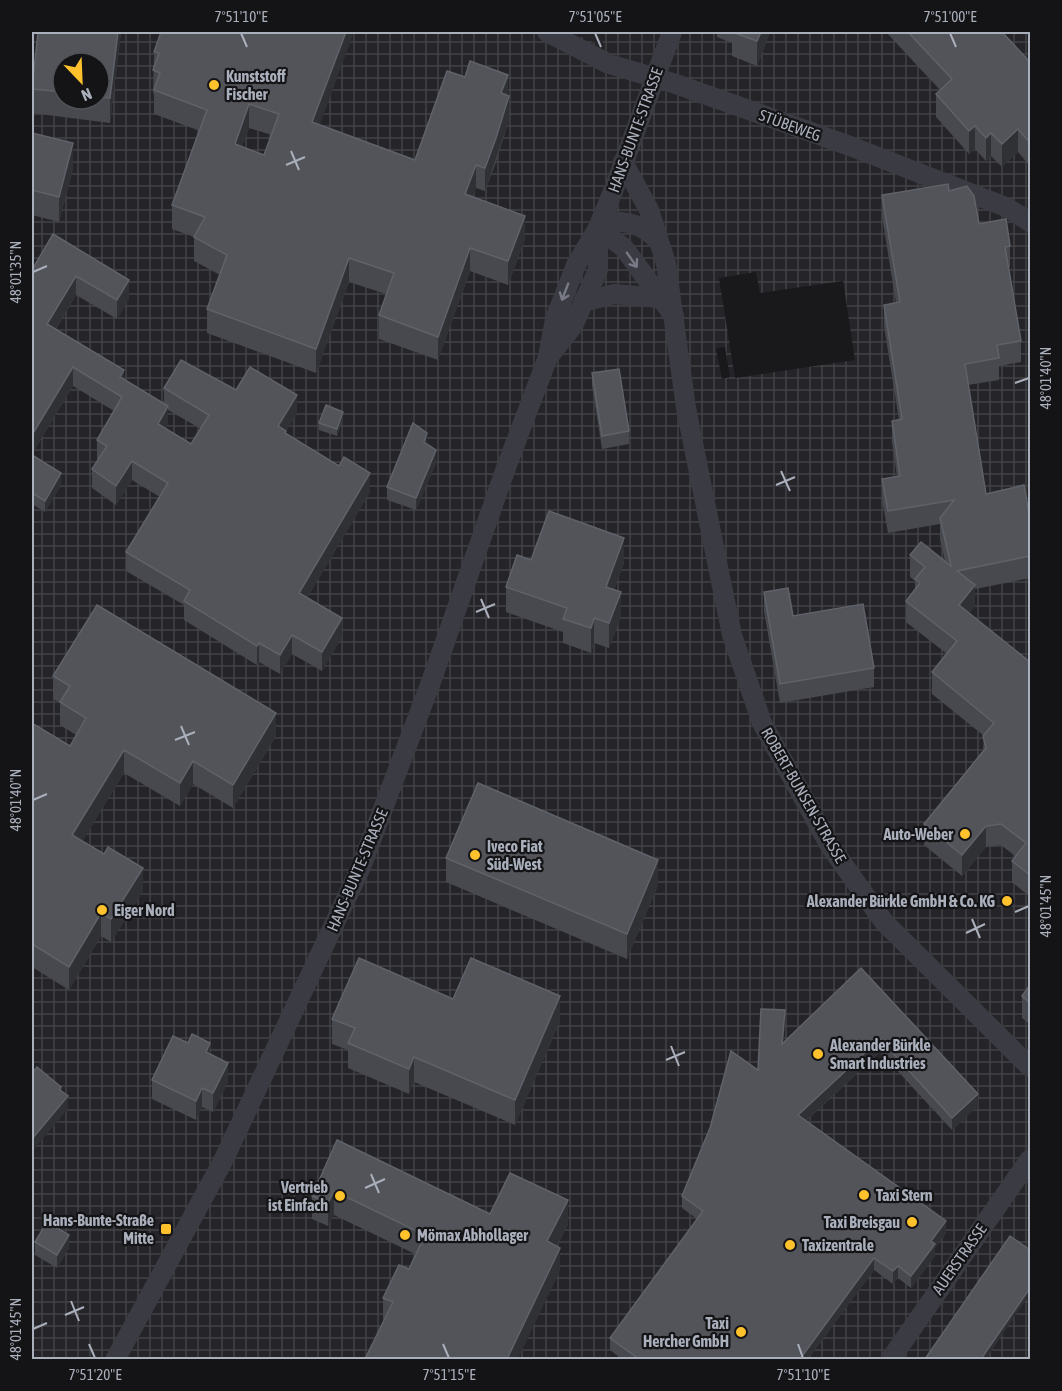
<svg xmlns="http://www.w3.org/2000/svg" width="1062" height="1391" font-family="'Asap Condensed',sans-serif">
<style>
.built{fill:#252529}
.industrial{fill:url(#industrial-grid);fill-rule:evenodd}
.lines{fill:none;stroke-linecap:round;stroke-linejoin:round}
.street{stroke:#3b3c43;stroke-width:20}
.wall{fill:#47494e;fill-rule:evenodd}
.shaded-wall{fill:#303135}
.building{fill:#52545a;stroke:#606269;stroke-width:1.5;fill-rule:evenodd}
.oneway{stroke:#787b86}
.ticks{fill:none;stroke:#aaafbc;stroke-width:2}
.poi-dot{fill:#ffc22d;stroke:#141416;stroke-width:2}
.labels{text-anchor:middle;stroke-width:4.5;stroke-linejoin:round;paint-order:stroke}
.poi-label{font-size:16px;font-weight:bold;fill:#aaafbc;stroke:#141416;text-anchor:start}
.street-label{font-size:16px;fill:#aaafbc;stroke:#141416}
.neatline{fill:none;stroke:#aaafbc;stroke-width:2}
.ticks-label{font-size:15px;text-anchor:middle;fill:#aaafbc}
</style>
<defs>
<pattern id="industrial-grid" width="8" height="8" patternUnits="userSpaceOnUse" patternTransform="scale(1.5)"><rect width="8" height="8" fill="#252529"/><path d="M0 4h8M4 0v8" fill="none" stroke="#424246"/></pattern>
</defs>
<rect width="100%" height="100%" fill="#19191b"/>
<path class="built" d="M573,32H601L603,47Z"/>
<path class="industrial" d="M32,32H573L603,47L601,32H1030V1359H32ZM63,63H99V99H63ZM756,272L760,293L843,281L855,360L735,378L719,278ZM725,347L730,377L722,379L716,348Z"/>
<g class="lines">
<g class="street">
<path d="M547,32L609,64L673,83L850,146L1006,207L1030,222"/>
<path d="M623,162L649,210L666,263L686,408L718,567L732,635L762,723L830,846L884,922L1030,1067"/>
<path d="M601,220C625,222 642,222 658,241"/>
<path d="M598,228L624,248L674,316"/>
<path d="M583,302L614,294L659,298"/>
<path d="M550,355L573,326L598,270V230"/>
<path d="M115,1360L223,1161L361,867L431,682L507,465L548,357L555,319L576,265L598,228L615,186L672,32"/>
<path d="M890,1360L1030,1159"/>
</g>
</g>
<g class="wall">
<path d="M38,32H121L110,123L32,113V86ZM63,63H99V99H63Z"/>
<path d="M161,32L319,125L415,160L508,96L509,120L496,162L485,191L476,188L473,197L525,239L508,285L470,271L438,360L379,339V315L386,294L349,282L316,373L207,333V309L220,275L194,261V237L172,229V205L200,131L154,114V94L153,93L154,52ZM249,128L272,135L264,155L242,147Z"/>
<path d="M627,32H636L635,34Z"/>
<path d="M717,32H770L757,66L732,56V43L717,37Z"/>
<path d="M886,32H1002L1030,62V166L1018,152L1002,167L991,156L986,161L975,149L969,154L936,117V94L940,90Z"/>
<path d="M32,133L73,168L59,222L32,215Z"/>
<path d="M949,191L979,224L1010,246V267H1009L1021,341V362L999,366V380L968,385L986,494L1030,519V578L975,589V606L969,613L1030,662V897L1012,882V861L1015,856L1001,845L986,847L962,876L924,845V824L983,750L984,736L932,694V672L947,654L906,622V601L915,589V581L910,577V555L945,561L940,540V524L888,533L882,500V479L897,476L892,442V421L899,420L884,326V305L896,303L882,216V195Z"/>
<path d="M53,234L129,299L117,319L76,295L56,329L124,380L164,404V388L236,390L297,414L286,431V434L370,492L307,598L342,637L322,671L292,654L280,674L259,662L257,665L184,620V605L126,571V552L160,497L132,480L116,505L92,488V469L98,459H97V440L114,411L73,386L32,454ZM168,410L201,429L191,444L166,429L168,425Z"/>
<path d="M592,373L629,431V444L602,449L592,386Z"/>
<path d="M343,418L337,436L319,430V423Z"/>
<path d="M427,445L436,463L416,510L387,500V487Z"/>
<path d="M32,455L61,485L45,512L32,504Z"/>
<path d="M531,560L624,563L614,590L621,617L609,648L594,643L591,653L563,643V632L506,612V587Z"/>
<path d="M764,592L793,616L874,668V687L780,703L764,611Z"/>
<path d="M53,676L276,736L233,808L193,784L180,806L124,773L82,841L143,891L111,942L101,936L69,990L32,967V723L70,746L76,735L60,725V703L53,699Z"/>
<path d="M446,858L658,885L627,959L446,882Z"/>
<path d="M861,968L978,1106L952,1130L880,1052L806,1121L946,1233L935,1248V1256L911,1288L898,1278L893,1284L874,1270L808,1359H622L610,1350V1338L697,1219L682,1208V1196L785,1022L783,1043Z"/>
<path d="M1030,985V1024L1022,1018V996Z"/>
<path d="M453,999L560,1021L515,1125L414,1082L409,1094L348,1068V1050L332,1044V1019Z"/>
<path d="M210,1054L228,1082L213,1112L202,1107L196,1120L152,1099V1080Z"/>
<path d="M337,1140L490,1214L568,1224L557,1246L560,1271L383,1321V1298L409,1269L415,1254L334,1215L328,1226L312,1219V1196Z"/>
<path d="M35,1242L69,1248L57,1268L35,1255Z"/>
</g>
<g class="shaded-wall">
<path d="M118,32H121L110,123V98Z"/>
<path d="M346,32H354L312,146V122Z"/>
<path d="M761,32H770L757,66V41Z"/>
<path d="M508,75V99L501,93Z"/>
<path d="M509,96V120L485,191V168Z"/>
<path d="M249,104V128L235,167V144Z"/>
<path d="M975,126V149L969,154V131Z"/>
<path d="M1018,129V152L1002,167V144Z"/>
<path d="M991,133V156L986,161V138Z"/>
<path d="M73,143V168L59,222V197Z"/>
<path d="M476,165V188L465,218V194Z"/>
<path d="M525,216V239L508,285V261Z"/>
<path d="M470,248V271L438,360V337Z"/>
<path d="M349,258V282L316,373V349Z"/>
<path d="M76,276V295L47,343V324Z"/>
<path d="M129,280V299L117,319V300Z"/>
<path d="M73,367V386L32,454V435Z"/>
<path d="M124,370V389L120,377Z"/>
<path d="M297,395V414L286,431V450L278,426Z"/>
<path d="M168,406V425L158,443V424Z"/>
<path d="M343,412V418L337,436V429Z"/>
<path d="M427,433V446L424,442Z"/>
<path d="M436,450V463L416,510V498Z"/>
<path d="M132,461V480L116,505V486Z"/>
<path d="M61,473V485L45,512V501Z"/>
<path d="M370,473V492L299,612V593Z"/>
<path d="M624,538V563L606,612V587Z"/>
<path d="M975,585V606L959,626V605Z"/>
<path d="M621,592V617L609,648V623Z"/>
<path d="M342,618V637L322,671V652Z"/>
<path d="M594,618V643L591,653V628Z"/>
<path d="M292,635V654L280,674V655Z"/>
<path d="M259,643V662L257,665V646Z"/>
<path d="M276,713V736L233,808V785Z"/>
<path d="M124,750V773L72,858V835Z"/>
<path d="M193,761V784L180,806V783Z"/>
<path d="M986,826V847L962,876V855Z"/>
<path d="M658,860V885L627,959V934Z"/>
<path d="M143,868V891L111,942V919Z"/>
<path d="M101,913V936L69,990V967Z"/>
<path d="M560,996V1021L515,1125V1100Z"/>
<path d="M785,1010V1022L782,1056V1044Z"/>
<path d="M880,1039V1052L798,1128V1115Z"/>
<path d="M210,1043V1062L206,1052Z"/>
<path d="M414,1057V1082L409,1094V1069Z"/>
<path d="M228,1063V1082L213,1112V1093Z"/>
<path d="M202,1088V1107L196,1120V1101Z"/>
<path d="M978,1094V1106L952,1130V1118Z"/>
<path d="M68,1096V1109L32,1152V1139Z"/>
<path d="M334,1191V1215L328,1226V1203Z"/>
<path d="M568,1200V1224L547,1265V1241Z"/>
<path d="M946,1221V1233L935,1248V1256L911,1288V1276L931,1241Z"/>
<path d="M69,1235V1248L57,1268V1255Z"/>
<path d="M560,1248V1271L518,1359H507Z"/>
<path d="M874,1258V1270L808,1359H800Z"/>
<path d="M898,1266V1278L893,1284V1271Z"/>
<path d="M1030,1288V1294L986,1359H981Z"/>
</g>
<g class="building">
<path d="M38,32H118L110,98L99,97V63H63V92L32,89Z"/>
<path d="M161,32H346L312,122L415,160L447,71L465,77L470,61L508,75L501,93L509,96L496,138L485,168L476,165L465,194L525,216L508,261L470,248L438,337L379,315L394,273L349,258L316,349L207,309L227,255L194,237L205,217L172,205L207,110L154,90L160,73L153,70L159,53L154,52ZM249,104L279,114L264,155L235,144Z"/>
<path d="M732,32H761L757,41Z"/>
<path d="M908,32H1002L1030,62V143L1018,129L1002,144L991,133L986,138L975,126L969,131L936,94L952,79Z"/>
<path d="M32,133L73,143L59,197L32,190Z"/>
<path d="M948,184L949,191L967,186L974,196L979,224L1006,219L1010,246L1005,247L1021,341L997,345L999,358L965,364L986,494L1024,485L1030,519V556L957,571L975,585L959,605L1030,662V875L1012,861L1026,843L1001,824L986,826L962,855L924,824L986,748L983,736L994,723L932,672L957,641L906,601L920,583L915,579L925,567L910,555L921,542L951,566L940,518L954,500L888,511L882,479L900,476L892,421L902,419L884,305L900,302L882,195Z"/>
<path d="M53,234L129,280L117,300L76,276L47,324L124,370L120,377L168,406L158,424L191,444L209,415L164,388L181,360L236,390L250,367L297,395L278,426L286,431L285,433L339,466L344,457L370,473L299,593L342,618L322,652L292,635L280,655L259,643L257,646L184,601L190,590L126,552L168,483L132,461L116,486L92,469L107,446L97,440L122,397L73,367L32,435V270Z"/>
<path d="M619,369L629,431L602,436L592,373Z"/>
<path d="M326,405L343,412L337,429L319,423Z"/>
<path d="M413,423L427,433L424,442L436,450L416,498L387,487Z"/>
<path d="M32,455L61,473L45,501L32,493Z"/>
<path d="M549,511L624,538L606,587L621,592L609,623L594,618L591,628L563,619L567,608L506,587L517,555L531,560Z"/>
<path d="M788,588L793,616L863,604L874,668L780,684L764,592Z"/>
<path d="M97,605L276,713L233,785L193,761L180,783L124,750L72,835L104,854L108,847L143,868L111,919L101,913L69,967L32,944V723L70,746L86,718L60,702L70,686L53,676Z"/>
<path d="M478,783L658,860L627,934L446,858Z"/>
<path d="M359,958L453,999L471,958L560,996L515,1100L414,1057L409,1069L348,1043L355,1028L332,1019Z"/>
<path d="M861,968L978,1094L952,1118L880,1039L798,1115L946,1221L931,1241L935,1244L911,1276L898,1266L893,1271L874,1258L800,1359H639L610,1338L703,1211L682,1196L710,1128L731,1051L758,1070L761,1009L785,1010L782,1044Z"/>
<path d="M1030,985V1003L1022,996Z"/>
<path d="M192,1034L210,1043L206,1052L228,1063L213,1093L202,1088L196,1101L152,1080L173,1036L188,1043Z"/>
<path d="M37,1067L61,1087L60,1090L68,1096L32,1139V1073Z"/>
<path d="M337,1140L490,1214L510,1173L568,1200L547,1241L560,1248L507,1359H365L393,1302L383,1298L399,1265L409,1269L425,1235L334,1191L328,1203L312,1196Z"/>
<path d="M47,1222L69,1235L57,1255L35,1242Z"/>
<path d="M1010,1236L1030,1250V1288L981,1359H925Z"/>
</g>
<defs><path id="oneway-shaft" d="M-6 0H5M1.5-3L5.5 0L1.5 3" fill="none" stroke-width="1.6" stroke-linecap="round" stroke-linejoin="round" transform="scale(1.5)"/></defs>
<g class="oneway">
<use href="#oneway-shaft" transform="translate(632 260) rotate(55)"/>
<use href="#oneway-shaft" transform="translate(565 292) rotate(111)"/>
</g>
<path class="ticks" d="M241,33L247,47M595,33L601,47M950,33L956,47M291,151L299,170M286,165L305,157M33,272L47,266M1015,383L1029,378M781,471L790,491M776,485L795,477M481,599L489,618M476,612L495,604M181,726L189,745M175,740L195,732M33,800L47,794M1015,912L1029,906M972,919L980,938M966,933L985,924M671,1046L679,1066M666,1060L685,1052M371,1174L379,1193M365,1188L385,1179M71,1301L79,1321M65,1315L84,1307M33,1329L47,1323M89,1344L95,1358M443,1344L449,1358M798,1344L803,1358"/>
<g class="poi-dot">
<circle cx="214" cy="85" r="6"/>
<circle cx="965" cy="834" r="6"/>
<circle cx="475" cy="855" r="6"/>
<circle cx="1007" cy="901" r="6"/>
<circle cx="102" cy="910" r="6"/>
<circle cx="818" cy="1054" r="6"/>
<circle cx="864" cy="1195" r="6"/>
<circle cx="340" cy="1196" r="6"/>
<circle cx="912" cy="1222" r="6"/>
<rect x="160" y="1223" width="12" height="12" rx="3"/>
<circle cx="405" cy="1235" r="6"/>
<circle cx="790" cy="1245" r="6"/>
<circle cx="741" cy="1332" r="6"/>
</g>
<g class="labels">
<g class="poi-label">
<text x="226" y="82">Kunststoff<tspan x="226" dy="18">Fischer</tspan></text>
<text x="953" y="840" text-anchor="end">Auto-Weber</text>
<text x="487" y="852">Iveco Fiat<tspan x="487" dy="18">Süd-West</tspan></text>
<text x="995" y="907" text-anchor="end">Alexander Bürkle GmbH &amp; Co. KG</text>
<text x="114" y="916">Eiger Nord</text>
<text x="830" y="1051">Alexander Bürkle<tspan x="830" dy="18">Smart Industries</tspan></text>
<text x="328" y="1193" text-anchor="end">Vertrieb<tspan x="328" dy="18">ist Einfach</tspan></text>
<text x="876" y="1201">Taxi Stern</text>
<text x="154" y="1226" text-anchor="end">Hans-Bunte-Straße<tspan x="154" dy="18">Mitte</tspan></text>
<text x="900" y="1228" text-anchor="end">Taxi Breisgau</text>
<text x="417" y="1241">Mömax Abhollager</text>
<text x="802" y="1251">Taxizentrale</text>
<text x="729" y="1329" text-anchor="end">Taxi<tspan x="729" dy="18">Hercher GmbH</tspan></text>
</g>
<g class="street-label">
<text transform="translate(790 125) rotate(20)" y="6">STÜBEWEG</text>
<text transform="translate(635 130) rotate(-70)" y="6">HANS-BUNTE-STRASSE</text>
<text transform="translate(804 795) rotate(60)" y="6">ROBERT-BUNSEN-STRASSE</text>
<text transform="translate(357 870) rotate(-67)" y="6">HANS-BUNTE-STRASSE</text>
<text transform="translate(959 1259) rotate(-55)" y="6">AUERSTRASSE</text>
</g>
</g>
<rect width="1062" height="1391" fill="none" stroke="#141416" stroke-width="66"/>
<g transform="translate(81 81) rotate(157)"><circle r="28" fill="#141416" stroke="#505258" stroke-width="1.5"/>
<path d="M0-4.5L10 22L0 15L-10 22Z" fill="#ffc22d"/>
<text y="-9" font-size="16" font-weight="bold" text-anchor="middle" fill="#aaafbc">N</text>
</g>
<rect x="33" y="33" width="996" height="1325" class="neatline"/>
<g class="ticks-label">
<text x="241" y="22">7°51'10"E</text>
<text x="595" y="22">7°51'05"E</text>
<text x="950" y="22">7°51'00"E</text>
<text transform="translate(16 272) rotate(-90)" y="5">48°01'35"N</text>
<text transform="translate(1046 378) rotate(-90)" y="5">48°01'40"N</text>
<text transform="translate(16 800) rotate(-90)" y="5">48°01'40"N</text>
<text transform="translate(1046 906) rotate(-90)" y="5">48°01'45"N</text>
<text transform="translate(16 1329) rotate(-90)" y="5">48°01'45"N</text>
<text x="95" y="1380">7°51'20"E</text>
<text x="449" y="1380">7°51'15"E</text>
<text x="803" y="1380">7°51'10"E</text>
</g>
</svg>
